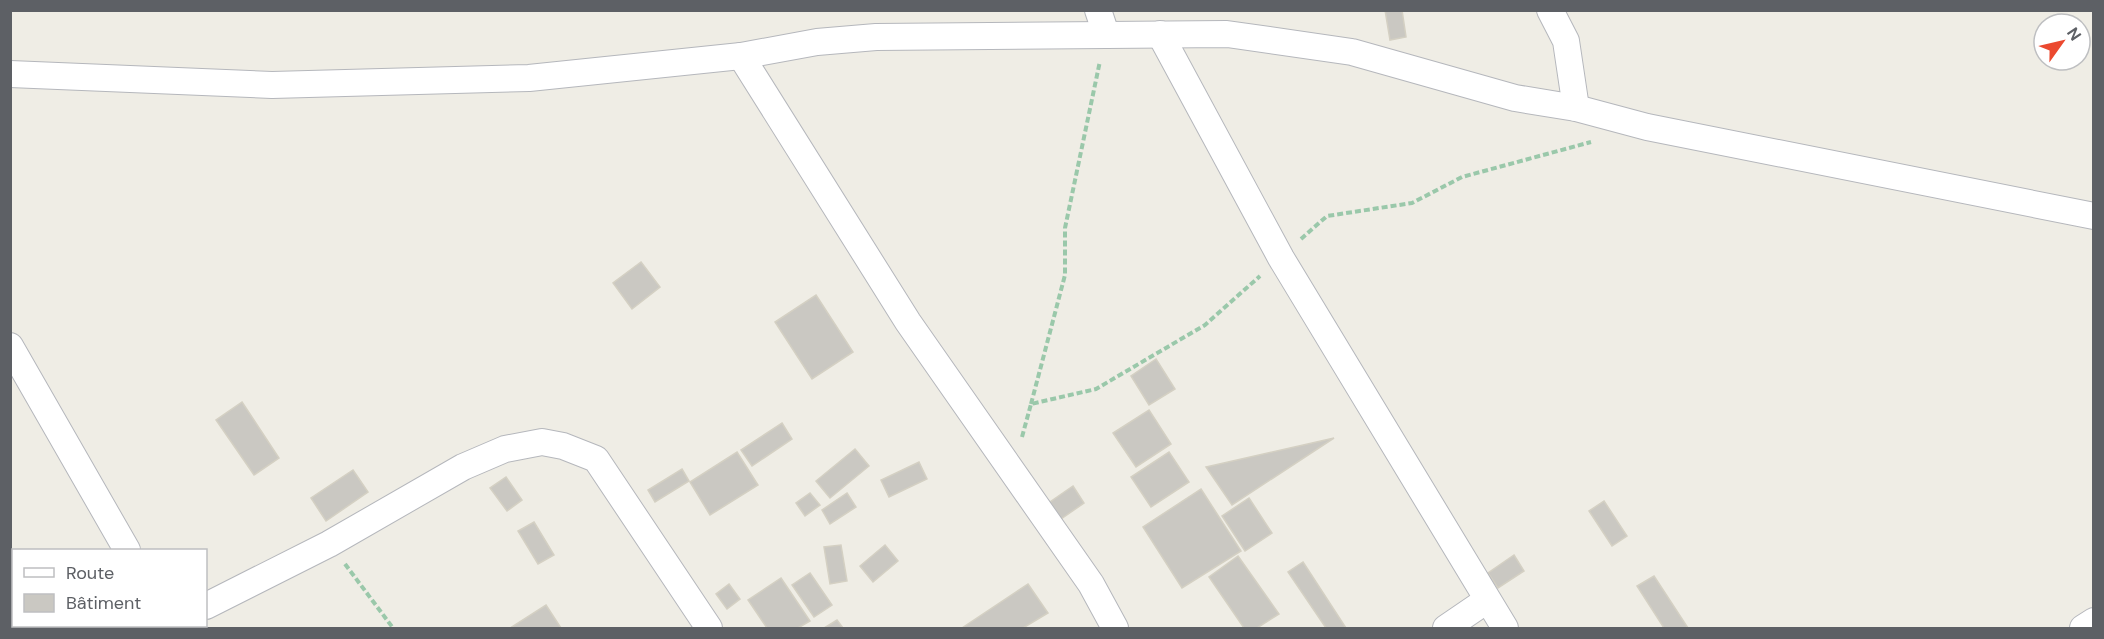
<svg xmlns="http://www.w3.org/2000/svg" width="2104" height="639" font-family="'DM Sans',sans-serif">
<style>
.building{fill:#cac8c2;stroke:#d4d0c3;stroke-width:1.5}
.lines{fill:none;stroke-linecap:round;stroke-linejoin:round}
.minor-casing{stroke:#b5b7bc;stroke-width:28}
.path{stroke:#9ac8aa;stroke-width:4;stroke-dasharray:6 3;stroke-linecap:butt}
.minor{stroke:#fff;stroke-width:26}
</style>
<rect width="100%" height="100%" fill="#efede5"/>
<g class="building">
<path d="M1385,10H1402L1406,37L1390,40Z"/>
<path d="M641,262L660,287L632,309L613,283Z"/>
<path d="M816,295L853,352L812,379L775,322Z"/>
<path d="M1156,359L1175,389L1149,405L1131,376Z"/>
<path d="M242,402L279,458L254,475L216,420Z"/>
<path d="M1149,410L1171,444L1136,467L1113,433Z"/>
<path d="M782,423L792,439L752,466L741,450Z"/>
<path d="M1334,438L1232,505L1206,467Z"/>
<path d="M855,449L869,466L830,498L816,481Z"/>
<path d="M737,452L758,485L710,515L690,482Z"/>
<path d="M1169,452L1189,482L1151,507L1131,477Z"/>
<path d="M919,462L927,479L889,497L881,480Z"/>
<path d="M682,469L689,481L655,502L648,490Z"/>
<path d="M353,470L368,492L326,521L311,498Z"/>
<path d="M506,477L522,500L507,511L490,488Z"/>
<path d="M1073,486L1084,503L1061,519L1050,502Z"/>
<path d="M1201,489L1241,551L1182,588L1143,527Z"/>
<path d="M810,493L820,505L805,516L796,503Z"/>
<path d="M847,493L856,507L830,524L822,510Z"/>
<path d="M1249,498L1272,533L1245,551L1222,516Z"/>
<path d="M1604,501L1627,536L1612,546L1589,511Z"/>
<path d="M534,522L554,555L538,564L518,531Z"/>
<path d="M841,545L847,581L830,584L824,547Z"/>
<path d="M885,545L898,561L873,582L860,566Z"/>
<path d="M1514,555L1524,571L1498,588L1488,573Z"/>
<path d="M1238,556L1279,614L1257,628H1244L1209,577Z"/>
<path d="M1303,562L1346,628H1326L1288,572Z"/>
<path d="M810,573L832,605L814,617L792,585Z"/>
<path d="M1654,576L1688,628H1664L1637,586Z"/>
<path d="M781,578L810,621L798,628H767L748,600Z"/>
<path d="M729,584L740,599L727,609L716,594Z"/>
<path d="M1028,584L1048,613L1023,628H962Z"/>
<path d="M546,605L561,628H510Z"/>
<path d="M837,620L843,628H824Z"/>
</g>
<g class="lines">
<defs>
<g id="minor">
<path d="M1098,10L1106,34"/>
<path d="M1550,10L1566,41L1576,108"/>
<path d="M1160,34L1281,258L1505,628"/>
<path d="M741,56L908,322L1091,584L1115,628"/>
<path d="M10,74L272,85L529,78L741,56L817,42L876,37L1227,34L1352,52L1515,98L1576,108L1647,127L2094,216"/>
<path d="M10,346L127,550"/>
<path d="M206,606L329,544L463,467L505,449L542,442L563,446L596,459L709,628"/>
<path d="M159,628L165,626"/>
<path d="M1446,628L1487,600"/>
<path d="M2083,628L2094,621"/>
</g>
</defs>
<use href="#minor" class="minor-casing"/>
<g class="path">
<path d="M1301,239L1327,216L1412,203L1462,177L1591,142"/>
<path d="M1031,404L1065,275V228L1100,61"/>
<path d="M1022,437L1031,404L1096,389L1205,325L1260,276"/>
<path d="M345,564L393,628"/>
</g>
<use href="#minor" class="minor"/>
</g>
<rect width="2104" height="639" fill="none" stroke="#5d6065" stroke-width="24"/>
<rect x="12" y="549" width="195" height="78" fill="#ffffff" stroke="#bebfc1" stroke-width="1.5"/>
<rect x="24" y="568" width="30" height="9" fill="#ffffff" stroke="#bebfc1" stroke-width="1.5"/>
<text x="66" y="579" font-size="18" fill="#5d6065">Route</text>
<rect x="24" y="594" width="30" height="18" fill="#cac8c2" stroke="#bebfc1" stroke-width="1.5"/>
<text x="66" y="609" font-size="18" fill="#5d6065">Bâtiment</text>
<g transform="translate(2062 42) rotate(56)"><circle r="28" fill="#ffffff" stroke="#bebfc1" stroke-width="1.5"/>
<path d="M0-4.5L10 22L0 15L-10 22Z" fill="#eb492f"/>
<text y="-9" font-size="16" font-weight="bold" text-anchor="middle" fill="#5d6065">N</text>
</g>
</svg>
